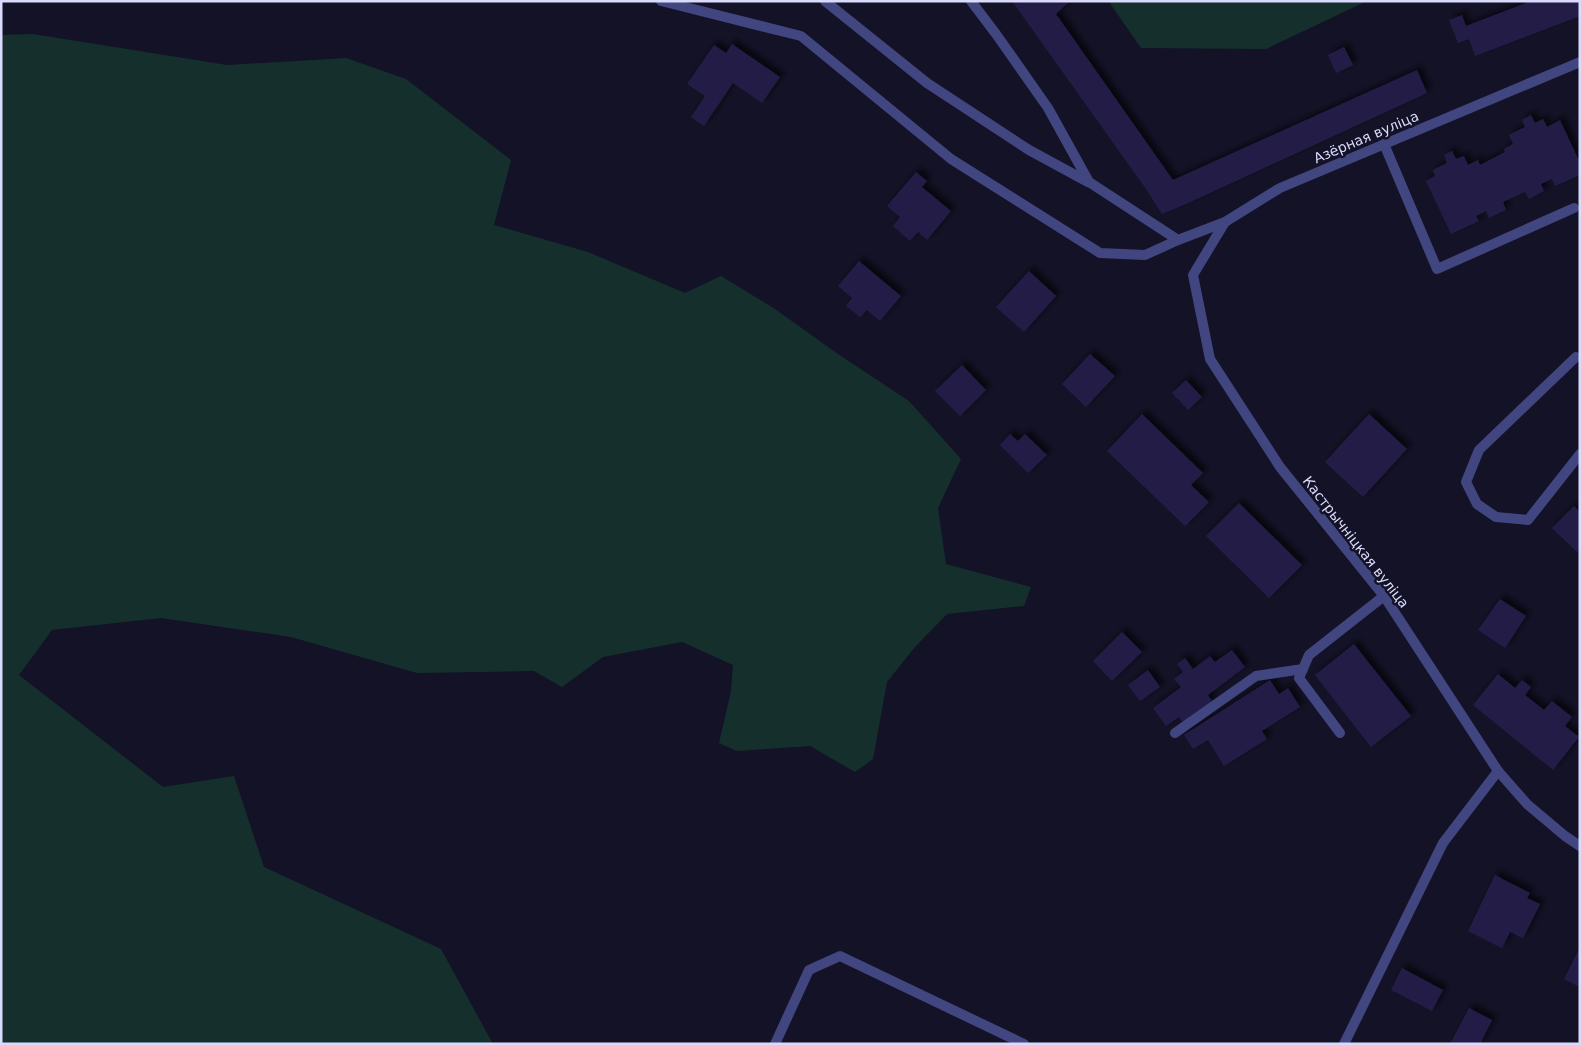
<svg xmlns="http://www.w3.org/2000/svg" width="1581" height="1045" font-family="'DejaVu Sans',sans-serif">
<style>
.green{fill:#15302c}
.building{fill:#221f46;filter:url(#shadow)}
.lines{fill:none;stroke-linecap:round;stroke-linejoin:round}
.lane{stroke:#414681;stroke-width:10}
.street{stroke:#414681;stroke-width:10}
.labels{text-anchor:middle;stroke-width:5;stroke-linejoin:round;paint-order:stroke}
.street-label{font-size:14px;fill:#dadbfc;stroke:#131226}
</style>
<defs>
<filter id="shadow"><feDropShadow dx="4.5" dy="-4.5" stdDeviation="2.5" flood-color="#0009"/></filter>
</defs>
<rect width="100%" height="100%" fill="#131226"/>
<g class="green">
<path d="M1367,1L1266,49L1141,48L1109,2Z"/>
<path d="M33,34L227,65L346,58L406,79L511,160L494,225L588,252L685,293L721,276L772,307L838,354L909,401L961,459L938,508L946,564L1031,587L1024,606L947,614L915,647L887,682L873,759L855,772L810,746L737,751L719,743L731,691L733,665L682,642L603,657L562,687L534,671L417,673L291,637L161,618L52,630L19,675L163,787L234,776L264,867L441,949L493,1044H1V35Z"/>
</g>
<g class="building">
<path d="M1012,1H1070L1056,14L1173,180L1417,70L1427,93L1186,204L1162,214L1146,189Z"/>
<path d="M1531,1H1580V16L1475,56L1469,39L1458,43L1449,20L1462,15L1466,26Z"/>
<path d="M732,44L780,77L762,103L733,83L704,126L691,117L705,96L687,84L714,45L726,53Z"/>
<path d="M1344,47L1353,65L1336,73L1328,55Z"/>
<path d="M1531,115L1535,123L1543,119L1547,127L1560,120L1580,163V175L1555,186L1552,179L1541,184L1544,191L1529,199L1525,192L1503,202L1506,210L1489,218L1486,211L1476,216L1479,221L1451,234L1426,181L1435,176L1433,170L1447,163L1444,155L1452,151L1456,159L1464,156L1468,165L1478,160L1480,165L1505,152L1504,149L1513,144L1509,135L1525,127L1522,120Z"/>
<path d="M916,172L927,181L922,187L951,211L927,240L918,232L910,241L893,226L900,217L887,206Z"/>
<path d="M859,261L901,296L880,321L867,310L860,317L846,306L852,298L838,286Z"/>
<path d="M1029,271L1056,296L1024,332L996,307Z"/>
<path d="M1090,354L1115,376L1086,407L1062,384Z"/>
<path d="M962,365L986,390L960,416L935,391Z"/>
<path d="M1186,380L1202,397L1188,410L1172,393Z"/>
<path d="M1142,414L1203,473L1191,485L1209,502L1185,526L1107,451Z"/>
<path d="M1369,414L1407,449L1363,497L1325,462Z"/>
<path d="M1010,434L1018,441L1025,434L1047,455L1028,473L1000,445Z"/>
<path d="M1239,503L1302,565L1269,598L1206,536Z"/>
<path d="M1574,506L1580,512V550L1577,552L1552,528Z"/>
<path d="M1500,599L1526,616L1505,648L1478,630Z"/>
<path d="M1122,632L1142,652L1112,681L1093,661Z"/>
<path d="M1354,644L1411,716L1371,747L1315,675Z"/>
<path d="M1232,650L1245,667L1208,695L1212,701L1183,722L1179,717L1166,726L1153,708L1181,687L1174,679L1183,672L1177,664L1185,658L1193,669L1210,656L1215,662Z"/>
<path d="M1148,670L1160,687L1140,701L1128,685Z"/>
<path d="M1498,674L1515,688L1522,680L1531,687L1525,695L1544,710L1552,701L1572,717L1565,726L1579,737L1553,770L1473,705Z"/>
<path d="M1270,680L1279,694L1288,688L1300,707L1262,731L1267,739L1224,766L1208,740L1193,749L1184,735Z"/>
<path d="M1495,875L1530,893L1527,898L1540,904L1523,938L1510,932L1502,948L1468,931Z"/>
<path d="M1580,947V987L1564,979Z"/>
<path d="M1402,968L1443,990L1432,1011L1391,990Z"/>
<path d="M1469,1008L1492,1020L1480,1044H1450Z"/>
</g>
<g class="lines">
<g class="lane">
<path d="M661,1L801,36L951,159L1100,253L1145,255L1178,240"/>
<path d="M825,1L927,83L1029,150L1088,182"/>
<path d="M971,1L996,34L1048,108L1089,182L1178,240L1225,222"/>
<path d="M1384,144L1437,269L1574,208"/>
<path d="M1576,357L1479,450L1466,482L1477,504L1496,517L1528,520L1580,454"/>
<path d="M1175,733L1256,676L1303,669"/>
<path d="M1340,733L1299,678L1309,655L1384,596"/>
<path d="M775,1044L809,970L840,956L1024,1044"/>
<path d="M1344,1044L1443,843L1498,771"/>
</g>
<path class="street" d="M1580,62L1280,188L1225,222L1193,275L1210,359L1280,467L1384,596L1498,771L1527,804L1565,836L1580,846"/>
</g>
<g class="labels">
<g class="street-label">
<text transform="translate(1366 137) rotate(-23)" y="5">Азёрная вуліца</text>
<text transform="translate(1356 542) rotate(52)" y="5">Кастрычніцкая вуліца</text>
</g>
</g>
<rect width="1581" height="1045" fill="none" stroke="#dadbfc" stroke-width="5"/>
</svg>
